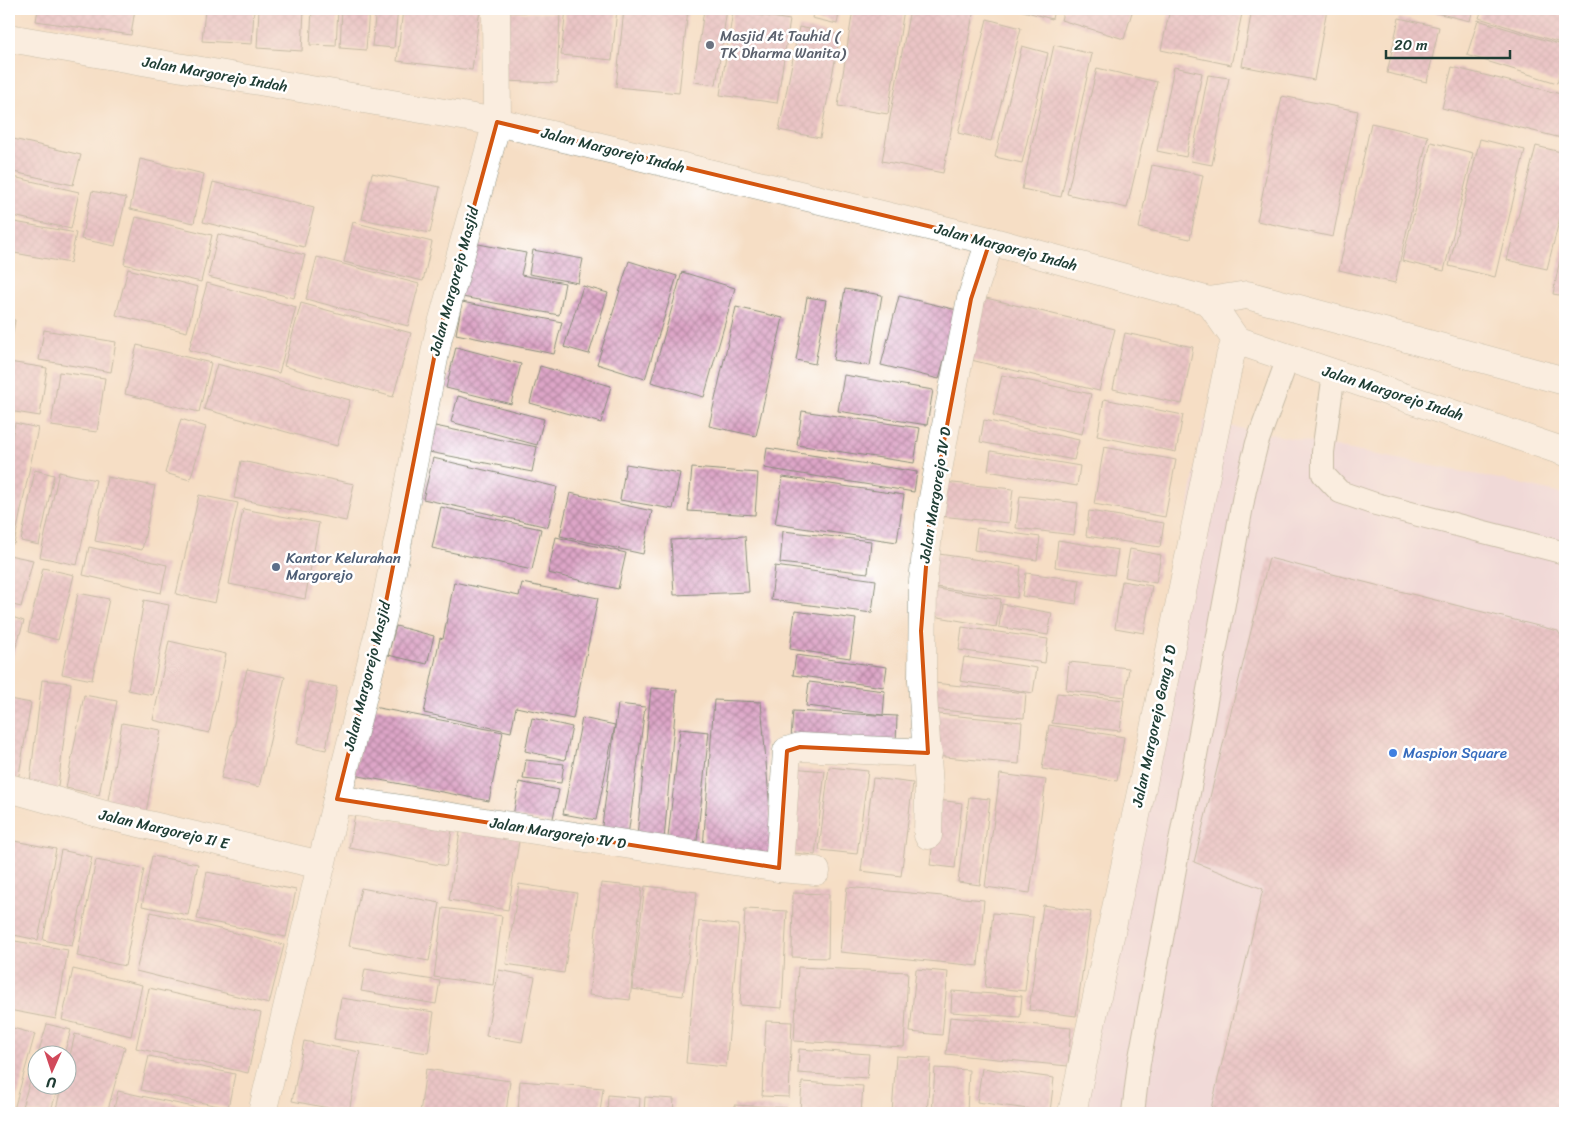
<svg xmlns="http://www.w3.org/2000/svg" width="1574" height="1122" font-family="Sriracha,sans-serif">
<style>
.built{fill:#e9d2ee}
.building{fill:url(#building-cross-hatch)}
.lines{fill:none;stroke-linecap:round;stroke-linejoin:round}
.lane-casing{stroke:#8a8e7c;stroke-width:24}
.street-casing{stroke:#8a8e7c;stroke-width:29}
.primary-casing{stroke:#8a8e7c;stroke-width:29}
.lane{stroke:#fff;stroke-width:22}
.street{stroke:#fff;stroke-width:28}
.primary{stroke:#fff;stroke-width:28}
.marked{fill:none;stroke:#d45610;stroke-width:4;stroke-linejoin:round}
.worship-dot{fill:#6b7280;stroke:#fff;stroke-width:2}
.service-dot{fill:#5c6f8a;stroke:#fff;stroke-width:2}
.shop-dot{fill:#3f7fe0;stroke:#fff;stroke-width:2}
.labels{text-anchor:middle;stroke-width:5;stroke-linejoin:round;paint-order:stroke}
.worship-label{font-size:15px;fill:#5b616d;stroke:#fff;text-anchor:start}
.street-label{font-size:15px;fill:#1f3d34;stroke:#fff}
.service-label{font-size:15px;fill:#4e5e75;stroke:#fff;text-anchor:start}
.shop-label{font-size:15px;fill:#366cbe;stroke:#fff;text-anchor:start}
</style>
<defs>
<pattern id="building-cross-hatch" width="8" height="8" patternUnits="userSpaceOnUse" patternTransform="scale(1.25)"><rect width="8" height="8" fill="#dda5c7"/><path d="M0 0l8 8M0 8l8-8" fill="none" stroke="#b388a2"/></pattern>
</defs>
<rect width="100%" height="100%" fill="#fff"/>
<filter id="ink" filterUnits="userSpaceOnUse"><feTurbulence type="fractalNoise" baseFrequency=".02" numOctaves="2"/><feDisplacementMap in="SourceGraphic" scale="10" xChannelSelector="R" yChannelSelector="G"/><feConvolveMatrix kernelMatrix="1 2 1 2 8 2 1 2 1" color-interpolation-filters="sRGB"/></filter>
<filter id="wash" filterUnits="userSpaceOnUse"><feTurbulence type="fractalNoise" baseFrequency=".0096" numOctaves="4" result="noise"/><feDisplacementMap in="SourceGraphic" scale="20" xChannelSelector="R" yChannelSelector="G"/><feGaussianBlur stdDeviation="1.12" result="paint"/><feColorMatrix in="noise" values="0 0 0 0 0 0 0 0 0 0 0 0 0 0 0 0 0 1.4 0 .05"/><feComposite in="paint" operator="in"/></filter>
<g filter="url(#wash)">
<rect width="100%" height="100%" fill="#f6dec5"/>
<path class="built" d="M1204,421L1504,480L1565,495V1113H1080Z"/>
<g id="blocks">
<g class="building">
<path d="M38,9H135L131,35L36,21Z"/>
<path d="M205,9H254L252,44L202,41Z"/>
<path d="M259,9H304L302,51L257,48Z"/>
<path d="M312,9H338L336,46L310,45Z"/>
<path d="M342,9H369L366,50L340,48Z"/>
<path d="M376,9H398L394,48L372,46Z"/>
<path d="M403,9H480L472,70L397,61Z"/>
<path d="M566,9H617L612,60L561,55Z"/>
<path d="M624,9H688L679,93L616,87Z"/>
<path d="M704,9H727L716,85L694,82Z"/>
<path d="M778,9H806L805,14Z"/>
<path d="M814,9H840L837,24L812,18Z"/>
<path d="M853,9H904L888,114L838,106Z"/>
<path d="M910,9H974L943,173L882,161Z"/>
<path d="M1016,9H1054L1052,19Z"/>
<path d="M1064,9H1133L1124,39L1061,20Z"/>
<path d="M1170,9H1243L1231,65L1161,50Z"/>
<path d="M1252,9H1327L1314,80L1242,66Z"/>
<path d="M1419,9H1473L1470,21Z"/>
<path d="M1482,9H1541L1565,16L1564,44L1479,18Z"/>
<path d="M733,11L790,20L777,103L720,95Z"/>
<path d="M507,12L560,13L557,83L504,81Z"/>
<path d="M1399,18L1439,27L1427,82L1387,73Z"/>
<path d="M987,19L1021,28L991,141L958,133Z"/>
<path d="M1478,20L1565,46V54L1557,83L1467,55Z"/>
<path d="M799,27L840,35L820,138L779,130Z"/>
<path d="M1054,45L1092,54L1061,197L1022,189Z"/>
<path d="M1022,46L1048,53L1022,163L995,157Z"/>
<path d="M1174,67L1202,73L1186,157L1157,151Z"/>
<path d="M1452,67L1565,95V139L1442,108Z"/>
<path d="M1097,68L1157,82L1127,208L1067,194Z"/>
<path d="M1208,75L1229,78L1212,165L1191,161Z"/>
<path d="M1282,96L1358,111L1333,237L1257,221Z"/>
<path d="M1371,123L1428,136L1395,283L1339,270Z"/>
<path d="M9,138L81,155L73,185L9,171Z"/>
<path d="M1480,139L1525,150L1495,277L1449,266Z"/>
<path d="M1431,142L1473,153L1444,271L1402,261Z"/>
<path d="M1536,146L1565,153V198L1547,269L1507,260Z"/>
<path d="M140,159L204,174L194,223L130,209Z"/>
<path d="M1152,165L1203,175L1190,239L1139,228Z"/>
<path d="M372,173L440,187L430,233L362,219Z"/>
<path d="M9,176L79,192L71,229L9,215Z"/>
<path d="M213,182L314,208L304,247L203,222Z"/>
<path d="M92,191L126,198L115,246L81,239Z"/>
<path d="M136,217L212,235L201,282L124,264Z"/>
<path d="M9,221L76,233L70,263L9,252Z"/>
<path d="M353,222L432,242L423,281L344,262Z"/>
<path d="M218,234L305,255L294,298L208,277Z"/>
<path d="M1564,239H1565V296L1553,294Z"/>
<path d="M468,242L526,253L521,275L565,283L559,315L457,296Z"/>
<path d="M533,250L583,259L578,283L529,274Z"/>
<path d="M317,257L419,284L408,326L306,299Z"/>
<path d="M629,261L677,276L645,379L597,364Z"/>
<path d="M128,269L198,287L187,332L116,315Z"/>
<path d="M682,272L735,288L704,397L651,382Z"/>
<path d="M207,283L296,307L279,373L189,350Z"/>
<path d="M583,286L608,293L589,354L564,347Z"/>
<path d="M845,289L882,295L870,366L833,360Z"/>
<path d="M899,296L957,310L939,379L881,365Z"/>
<path d="M807,297L826,300L815,364L796,360Z"/>
<path d="M982,297L1115,329L1099,391L967,359Z"/>
<path d="M462,302L562,322L554,354L456,334Z"/>
<path d="M301,303L411,333L393,397L284,366Z"/>
<path d="M736,307L783,318L756,436L709,426Z"/>
<path d="M9,319L15,320L10,351H9Z"/>
<path d="M44,330L116,342L111,372L39,360Z"/>
<path d="M1125,333L1193,347L1182,404L1113,389Z"/>
<path d="M137,345L211,363L199,412L125,394Z"/>
<path d="M456,347L521,364L511,404L446,388Z"/>
<path d="M9,362L47,368L40,416L9,411Z"/>
<path d="M217,364L350,400L337,446L204,409Z"/>
<path d="M540,366L611,386L601,423L530,403Z"/>
<path d="M59,372L105,378L97,432L51,426Z"/>
<path d="M844,375L933,390L927,425L838,411Z"/>
<path d="M1002,375L1091,394L1082,434L993,415Z"/>
<path d="M458,396L544,419L537,445L451,422Z"/>
<path d="M1104,399L1183,415L1176,452L1097,436Z"/>
<path d="M802,411L920,428L914,463L797,445Z"/>
<path d="M181,419L206,427L190,480L165,473Z"/>
<path d="M984,420L1079,440L1074,460L980,442Z"/>
<path d="M15,423L38,428L14,544L9,543V451Z"/>
<path d="M435,426L537,447L532,472L429,452Z"/>
<path d="M1104,447L1176,460L1165,517L1094,504Z"/>
<path d="M767,448L917,472L914,492L764,468Z"/>
<path d="M991,451L1080,466L1077,486L988,471Z"/>
<path d="M433,458L557,487L548,527L423,499Z"/>
<path d="M241,461L354,484L346,521L234,498Z"/>
<path d="M626,464L680,473L673,509L620,500Z"/>
<path d="M692,468L758,473L755,515L688,511Z"/>
<path d="M35,470L54,475L39,545L21,541Z"/>
<path d="M59,472L96,480L77,565L40,557Z"/>
<path d="M107,477L155,486L142,550L95,541Z"/>
<path d="M783,477L904,495L897,542L775,524Z"/>
<path d="M943,482L1013,489L1009,523L940,516Z"/>
<path d="M570,493L652,511L643,554L560,536Z"/>
<path d="M199,495L238,503L215,603L176,594Z"/>
<path d="M1020,496L1078,503L1074,535L1016,528Z"/>
<path d="M441,507L541,529L532,570L432,548Z"/>
<path d="M243,509L319,523L305,599L229,584Z"/>
<path d="M1089,511L1164,523L1160,547L1086,536Z"/>
<path d="M977,528L1040,537L1037,560L974,550Z"/>
<path d="M783,531L871,541L868,573L780,563Z"/>
<path d="M745,536L749,592L674,595L671,540Z"/>
<path d="M556,537L626,553L618,589L548,573Z"/>
<path d="M1058,540L1118,550L1114,575L1055,567Z"/>
<path d="M89,547L167,565L161,593L83,575Z"/>
<path d="M1130,549L1161,555L1156,583L1125,577Z"/>
<path d="M932,553L1021,566L1017,598L928,586Z"/>
<path d="M9,555L33,560L21,607L9,604Z"/>
<path d="M1269,558L1558,631L1565,644V1113H1210L1263,889L1194,862Z"/>
<path d="M775,566L876,580L872,613L771,600Z"/>
<path d="M43,568L74,575L58,640L28,632Z"/>
<path d="M1026,573L1080,580L1076,604L1022,596Z"/>
<path d="M1122,581L1152,586L1144,633L1115,628Z"/>
<path d="M454,582L519,596L522,583L598,598L573,719L516,707L511,732L424,713L440,638L443,639Z"/>
<path d="M932,588L1001,599L996,627L927,615Z"/>
<path d="M78,593L109,599L92,680L62,674Z"/>
<path d="M144,600L169,605L152,695L128,690Z"/>
<path d="M1002,604L1052,613L1048,635L999,627Z"/>
<path d="M795,611L856,619L850,658L790,649Z"/>
<path d="M9,616L24,621L9,669Z"/>
<path d="M396,626L434,636L427,664L388,655Z"/>
<path d="M962,627L1048,639L1045,663L959,650Z"/>
<path d="M169,641L226,654L209,733L153,720Z"/>
<path d="M796,655L887,667L884,687L793,675Z"/>
<path d="M964,657L1037,668L1033,693L960,681Z"/>
<path d="M1069,662L1129,668L1125,697L1066,690Z"/>
<path d="M247,669L285,677L259,787L221,778Z"/>
<path d="M42,680L71,683L57,794L29,790Z"/>
<path d="M308,682L337,687L326,750L297,744Z"/>
<path d="M809,682L885,691L883,715L806,706Z"/>
<path d="M934,683L1026,693L1024,718L931,709Z"/>
<path d="M651,688L677,690L664,840L637,837Z"/>
<path d="M1057,693L1124,700L1120,731L1052,723Z"/>
<path d="M84,695L117,701L99,795L66,788Z"/>
<path d="M9,699L31,703L18,781L9,779Z"/>
<path d="M714,700L761,702L774,858L703,848Z"/>
<path d="M618,704L645,707L628,836L601,833Z"/>
<path d="M368,706L503,732L489,801L354,775Z"/>
<path d="M793,711L897,716L896,745L791,739Z"/>
<path d="M938,714L1022,722L1019,764L935,756Z"/>
<path d="M532,718L572,727L565,760L525,751Z"/>
<path d="M582,718L615,725L596,820L563,814Z"/>
<path d="M122,723L161,730L145,818L106,811Z"/>
<path d="M1049,725L1124,737L1117,781L1042,769Z"/>
<path d="M680,729L709,732L696,849L667,846Z"/>
<path d="M526,760L564,764L561,783L523,779Z"/>
<path d="M829,767L868,771L857,854L819,850Z"/>
<path d="M792,768L825,771L815,855L782,852Z"/>
<path d="M1000,774L1046,780L1030,893L985,887Z"/>
<path d="M873,778L913,783L901,876L861,871Z"/>
<path d="M519,782L559,790L552,823L513,816Z"/>
<path d="M969,797L990,799L980,885L958,882Z"/>
<path d="M938,800L962,803L955,868L930,865Z"/>
<path d="M355,814L452,830L446,866L349,848Z"/>
<path d="M461,826L520,835L508,910L449,900Z"/>
<path d="M9,840L56,849L38,940L9,934Z"/>
<path d="M61,850L92,857L72,946L43,940Z"/>
<path d="M152,856L198,864L188,915L142,906Z"/>
<path d="M96,860L144,869L125,966L77,956Z"/>
<path d="M207,872L296,890L286,937L197,919Z"/>
<path d="M601,883L642,887L630,1000L589,995Z"/>
<path d="M519,884L577,893L564,973L506,964Z"/>
<path d="M645,886L697,892L683,996L632,989Z"/>
<path d="M847,887L984,900L978,966L840,952Z"/>
<path d="M361,888L440,903L429,961L349,946Z"/>
<path d="M793,893L829,894L828,958L792,957Z"/>
<path d="M1043,905L1091,912L1076,1016L1029,1010Z"/>
<path d="M443,908L502,916L493,985L434,977Z"/>
<path d="M745,909L787,911L782,1008L740,1005Z"/>
<path d="M151,912L284,945L269,1004L136,971Z"/>
<path d="M993,913L1033,917L1025,991L985,987Z"/>
<path d="M699,921L739,925L726,1067L686,1063Z"/>
<path d="M9,940L68,950L56,1019L9,1010Z"/>
<path d="M798,967L908,972L904,1047L794,1041Z"/>
<path d="M73,969L142,985L131,1036L62,1020Z"/>
<path d="M365,969L440,981L436,1004L361,991Z"/>
<path d="M916,969L948,972L942,1035L910,1032Z"/>
<path d="M499,970L535,977L522,1042L486,1036Z"/>
<path d="M149,988L261,1013L248,1073L136,1048Z"/>
<path d="M952,991L1022,996L1020,1017L951,1012Z"/>
<path d="M341,998L434,1012L428,1053L334,1039Z"/>
<path d="M950,1017L1071,1028L1068,1066L946,1054Z"/>
<path d="M766,1021L792,1022L789,1097L762,1096Z"/>
<path d="M47,1024L71,1030L64,1054H38Z"/>
<path d="M9,1027L35,1034L13,1113H9Z"/>
<path d="M75,1034L125,1047L107,1113H55L62,1084H68V1064Z"/>
<path d="M304,1041L360,1052L349,1112L292,1101Z"/>
<path d="M799,1049L869,1054L867,1078L798,1073Z"/>
<path d="M149,1056L235,1074L228,1108L141,1090Z"/>
<path d="M896,1056L931,1058L927,1113H892Z"/>
<path d="M935,1068L969,1070L967,1113H932Z"/>
<path d="M982,1068L1054,1078L1050,1112L977,1102Z"/>
<path d="M426,1069L510,1081L506,1113H420Z"/>
<path d="M30,1081L38,1083V1084L58,1088L50,1113H20Z"/>
<path d="M520,1081L603,1088L600,1113H518Z"/>
<path d="M802,1082L863,1086L861,1113L800,1111Z"/>
<path d="M118,1091L217,1112V1113H113Z"/>
<path d="M608,1095L640,1098L639,1113H607Z"/>
<path d="M645,1097L674,1099L673,1113H644Z"/>
<path d="M734,1105L789,1108L788,1113H734Z"/>
</g>
</g>
</g>
<g filter="url(#ink)">
<use href="#blocks" fill-opacity="0" stroke="#8a8e7c" stroke-width="1"/>
<g class="lines">
<defs>
<g id="lane">
<path d="M1334,374L1323,452V474L1340,492L1372,503L1565,553"/>
<path d="M1133,1113L1139,1063L1245,490L1257,443L1288,358"/>
</g>
<g id="street">
<path d="M9,788L105,815L321,865"/>
<path d="M337,799L779,868L816,871"/>
<path d="M928,835L929,788L922,680L923,581L930,515L949,409L971,299L990,241"/>
<path d="M779,868L787,751L800,747L928,753"/>
<path d="M262,1113L337,799L384,612L438,338L497,122L496,9"/>
<path d="M1072,1113L1143,783L1230,357L1236,340"/>
</g>
<g id="primary">
<path d="M9,38L497,122L990,241L1209,301L1247,295L1565,381"/>
<path d="M1209,301L1236,340L1565,452"/>
</g>
</defs>
<use href="#lane" class="lane-casing"/>
<use href="#street" class="street-casing"/>
<use href="#primary" class="primary-casing"/>
<use href="#lane" class="lane"/>
<use href="#street" class="street"/>
<use href="#primary" class="primary"/>
</g>
</g>
<path d="M0 0H1574V1122H0ZM497,122L990,241L971,299L930,515L921,631L928,753L800,747L787,751L779,868L337,799L384,612L438,338Z" fill="#f6dec5" fill-opacity=".55" fill-rule="evenodd"/>
<path class="marked" d="M497,122L990,241L971,299L930,515L921,631L928,753L800,747L787,751L779,868L337,799L384,612L438,338Z"/>
<circle class="worship-dot" cx="710" cy="45" r="5"/>
<circle class="service-dot" cx="276" cy="567" r="5"/>
<circle class="shop-dot" cx="1393" cy="753" r="5"/>
<g class="labels">
<g class="worship-label">
<text x="720" y="41">Masjid At Tauhid (<tspan x="720" dy="17">TK Dharma Wanita)</tspan></text>
</g>
<g class="street-label">
<text transform="translate(215 74) rotate(10)" y="5">Jalan Margorejo Indah</text>
<text transform="translate(613 150) rotate(14)" y="5">Jalan Margorejo Indah</text>
<text transform="translate(1006 247) rotate(15)" y="5">Jalan Margorejo Indah</text>
<text transform="translate(454 281) rotate(-75)" y="5">Jalan Margorejo Masjid</text>
<text transform="translate(1393 393) rotate(18)" y="5">Jalan Margorejo Indah</text>
<text transform="translate(935 495) rotate(-81)" y="5">Jalan Margorejo IV D</text>
<text transform="translate(367 676) rotate(-76)" y="5">Jalan Margorejo Masjid</text>
<text transform="translate(1154 726) rotate(-78)" y="5">Jalan Margorejo Gang I D</text>
<text transform="translate(164 829) rotate(13)" y="5">Jalan Margorejo II E</text>
<text transform="translate(558 833) rotate(9)" y="5">Jalan Margorejo IV D</text>
</g>
<g class="service-label">
<text x="286" y="563">Kantor Kelurahan<tspan x="286" dy="17">Margorejo</tspan></text>
</g>
<g class="shop-label">
<text x="1403" y="758">Maspion Square</text>
</g>
</g>
<rect width="1574" height="1122" fill="none" stroke="#fff" stroke-width="30"/>
<g transform="translate(52 1070) rotate(183)"><circle r="24" fill="#ffffff" stroke="#a5b1ae"/>
<path d="M0-4L9 19L0 12L-9 19Z" fill="#d1495b"/>
<text y="-8" font-size="14" font-weight="bold" text-anchor="middle" fill="#1f3d34">U</text>
</g>
<path d="M1386 50v8h124v-8" fill="none" stroke="#1f3d34" stroke-width="2.5"/>
<text x="1394" y="50" font-size="15" fill="#1f3d34" stroke="#ffffff" stroke-width="4" paint-order="stroke">20 m</text>
</svg>
